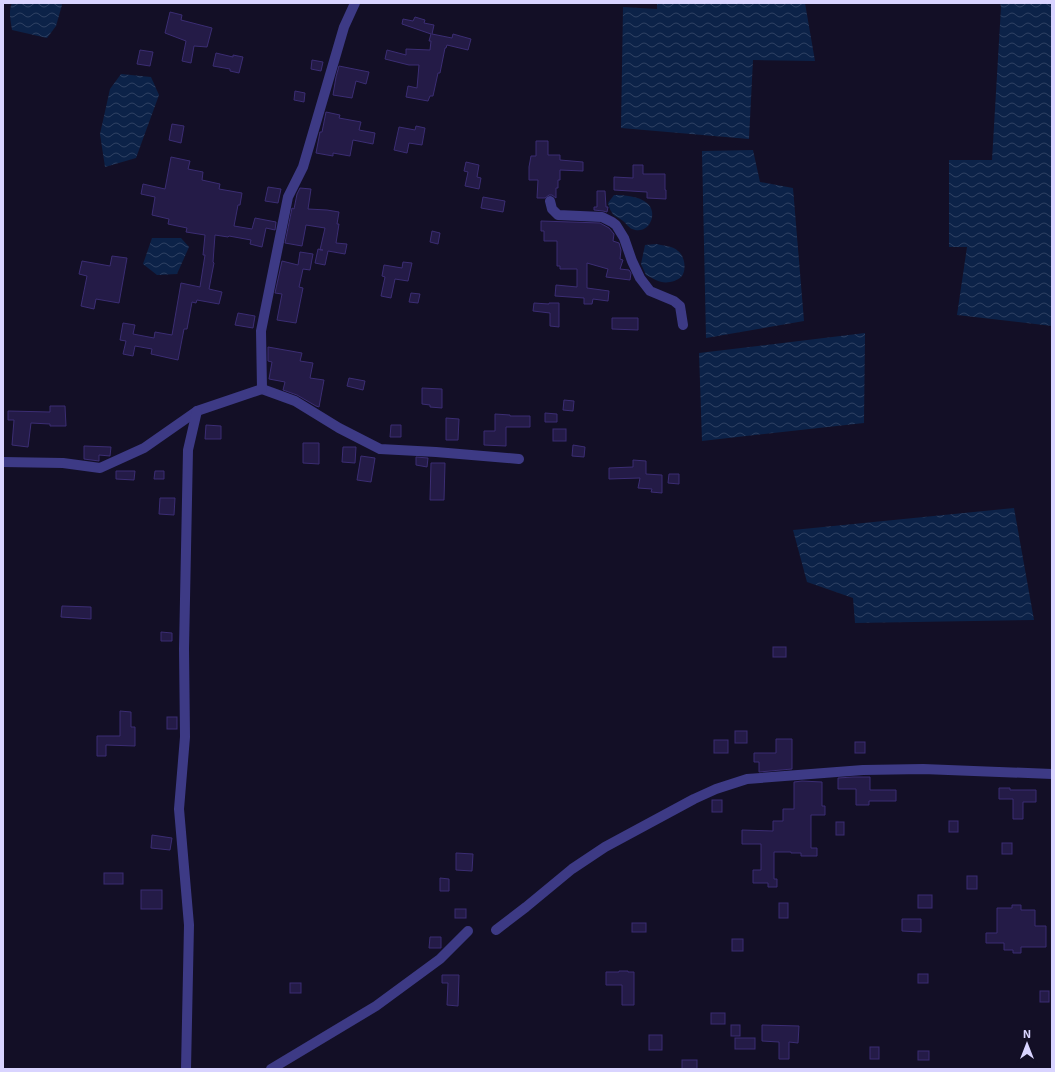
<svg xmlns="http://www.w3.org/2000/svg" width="1055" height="1072" font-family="'Exo 2',sans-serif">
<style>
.water{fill:url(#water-waves)}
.building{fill:#241b47;stroke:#3b2d73}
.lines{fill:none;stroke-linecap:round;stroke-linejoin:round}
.minor{stroke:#3d3a85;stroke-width:10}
</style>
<defs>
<pattern id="water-waves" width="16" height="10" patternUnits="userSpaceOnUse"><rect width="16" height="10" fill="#0c2248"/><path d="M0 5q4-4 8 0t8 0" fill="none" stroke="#2f4163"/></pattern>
</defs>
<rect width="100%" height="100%" fill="#130f26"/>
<g class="water">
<path d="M12,3H61L62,5L56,26L47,38L12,30C11,22 8,11 12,3Z"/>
<path d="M657,3H805L815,61L753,60L749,139L621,128L623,7L657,9Z"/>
<path d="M1000,3H1052V326L957,315L967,247H949V160H992L1001,7Z"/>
<path d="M121,74L151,77L159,95L136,158L105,167L100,134L110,89Z"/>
<path d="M753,150L760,182L793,188L804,321L706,338L702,151Z"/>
<path d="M614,195C624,195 639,196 647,203C659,213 649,236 632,229C629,228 626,223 623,221C621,219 618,218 615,216C611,213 609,207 608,203Z"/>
<path d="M152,238H181L189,247L177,274L157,275L143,264Z"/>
<path d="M657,244C664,246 673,246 678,251C685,256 687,271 681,277C679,279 673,282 670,282C661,284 654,279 646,275L641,264L645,245Z"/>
<path d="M865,333L864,423L702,441L699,353Z"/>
<path d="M1014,508L1034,620L855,623L853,598L807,582L793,530Z"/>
</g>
<g class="building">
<path d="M170,12L182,15L181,20L212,28L207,47L194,46L191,63L182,61L186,41L165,33Z"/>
<path d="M415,17L425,20L424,23L434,25L432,34L452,38L453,34L471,39L468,50L447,45L446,48H445L440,73H438L433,96H430L428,101L406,97L408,86L417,88L419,65H409L385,59L387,50L406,55V49L430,50L431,41H429L431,34L402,24L403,19L413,21Z"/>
<path d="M140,50L153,52L150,66L137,64Z"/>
<path d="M216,53L233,57V55L243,57L239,73L230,71V69L213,66Z"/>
<path d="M312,60L323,62L321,71L311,69Z"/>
<path d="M339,66L369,72L366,84L356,81L352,98L333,95L336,77Z"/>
<path d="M295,91L305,93L304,102L294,100Z"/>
<path d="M326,112L340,115L339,118L361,122L359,130L375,133L373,144L353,140L350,156L333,153V156L316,153L320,132H322Z"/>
<path d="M172,124L184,126L181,143L169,140Z"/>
<path d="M416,126L425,128L422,145L409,143L407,153L394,150L399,127L415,130Z"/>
<path d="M536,141H548V155H560V160L583,162V171L560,170V180H558V188H556V198L552,195H549L545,198H537L538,180H529V167L531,156H536Z"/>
<path d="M171,157L190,161L188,169L203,172L202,180L220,184L219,189L242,193L240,205H238L234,226L252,229L255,218L276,222L275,230L266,228L262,247L250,244L251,240L229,236L228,237L215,235L213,262L214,263L209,289L222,292L219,304L197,300L196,303L192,302L187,329H184L178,360L151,354L152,349L135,346L133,356L123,354L126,341L120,340L123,323L135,325L133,334L154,338L155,332L172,335L181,283L200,287L205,255H203L205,235L186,232L187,228L168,224L169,219L152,215L155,197L141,194L143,184L165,189Z"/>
<path d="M466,162L479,165L477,177L481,178L479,189L465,186L468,172L464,171Z"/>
<path d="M633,165H643V174H665V190H666V199L647,198V192L614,190V177L633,178Z"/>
<path d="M268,187L281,189L278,203L265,201Z"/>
<path d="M300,188L311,189L308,209L327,210L339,212L337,224H339L336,243L347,244L345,254L328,251L325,265L315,263L318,249L323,250H320L325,228L306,225L302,246L285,243L292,208L294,209L297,194Z"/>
<path d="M597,191H605L606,207H608L607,212L603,211L594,210V207H597Z"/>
<path d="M483,197L505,201L503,212L481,208Z"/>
<path d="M541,221L600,223L609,228L614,234L613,241L619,243L621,250L620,259L623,260L620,269L629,270L631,273L630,280L606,277L608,269L587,263V288L609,291L608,301L593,299L592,304H584V298L555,296L556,285L577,287V269H560V266H557V241H544V231H541Z"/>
<path d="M432,231L440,233L438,244L430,242Z"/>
<path d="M300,252L313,254L310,270L303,269L299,287L303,288L296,323L277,320L282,294L275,293L282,261L298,265Z"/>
<path d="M112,256L127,258L119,303L96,299L94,309L81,306L87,276L79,274L82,261L110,266Z"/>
<path d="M403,262L412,263L408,281L395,279L391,298L381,296L385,277L382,276L384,265L402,268Z"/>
<path d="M411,293L420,294L418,303L409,302Z"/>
<path d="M534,303L549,304V303H559V327L550,326V313L533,311Z"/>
<path d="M238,313L255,316L253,328L235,325Z"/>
<path d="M612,318H638V330L612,329Z"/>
<path d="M268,347L302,353L300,361L313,363L310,378L324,380L319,407L316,406L297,395L283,390L285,382L269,379L272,362L268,361Z"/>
<path d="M349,378L365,381L363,390L347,386Z"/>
<path d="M422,388L442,389V408L430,407V405L422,404Z"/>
<path d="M564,400L574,401L573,411L563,410Z"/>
<path d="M50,406H65L66,426H50V424L31,423L28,447L12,445L14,420H8V411L50,412Z"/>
<path d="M545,413L557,414V422H545Z"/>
<path d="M495,414L510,415V416H530V427H506V446L484,445V431H495Z"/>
<path d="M446,418L459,419L458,440H446Z"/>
<path d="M206,425L221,426V439H205Z"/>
<path d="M391,425H401V437H390Z"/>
<rect x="553" y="429" width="13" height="12"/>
<path d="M303,443H319V464L303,463Z"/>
<path d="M573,445L585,447L584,457L572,456Z"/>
<path d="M84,446L111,447L110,456L99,455V461L84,459Z"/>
<path d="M343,447H356L355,463L342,462Z"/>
<path d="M361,456L375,458L371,482L357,480Z"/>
<path d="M416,457L428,458L427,467L416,465Z"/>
<path d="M633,460L646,461V474L662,475V493L651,492L652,489L638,488L640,478L609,479V468L633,467Z"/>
<path d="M431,463H445L444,500H430Z"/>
<path d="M116,471H135L134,480L116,479Z"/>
<path d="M155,471H164V479H154Z"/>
<path d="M669,474H679V484L668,483Z"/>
<path d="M160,498H175L174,515L159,514Z"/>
<path d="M62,606L91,607V619L61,617Z"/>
<path d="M161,632L172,633V641H161Z"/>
<rect x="773" y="647" width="13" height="10"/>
<path d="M120,711L131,712V727H135V746L106,745V756H97V736H120Z"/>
<rect x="167" y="717" width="10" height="12"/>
<rect x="735" y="731" width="12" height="12"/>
<path d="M776,739H792V769L759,772V762H754V753H776Z"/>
<rect x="714" y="740" width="14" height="13"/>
<rect x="855" y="742" width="10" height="11"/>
<path d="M853,777H870V790H896V801H869V805H856V789H838V778Z"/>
<path d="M802,781L822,782V806H825V815H811V848H817V856H801V853H791V852H774V879H777V887H768V883H753V870H761V844H742V830L773,831V821H783V809H794V782Z"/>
<path d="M999,788H1010V790H1036V802H1023V819H1013V799H999Z"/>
<rect x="712" y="800" width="10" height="12"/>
<rect x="949" y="821" width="9" height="11"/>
<rect x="836" y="822" width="8" height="13"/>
<path d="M152,835L172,838L170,850L151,848Z"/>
<rect x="1002" y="843" width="10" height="11"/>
<path d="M456,853L473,854L472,871L456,870Z"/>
<rect x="104" y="873" width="19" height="11"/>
<rect x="967" y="876" width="10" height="13"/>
<path d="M440,878L449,879V891H440Z"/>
<rect x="141" y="890" width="21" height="19"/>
<rect x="918" y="895" width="14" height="13"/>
<rect x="779" y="903" width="9" height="15"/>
<path d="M1012,905H1021V910H1035V926H1046V947H1021V953H1013V950H1004V943H986V933H997V908H1012Z"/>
<rect x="455" y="909" width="11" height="9"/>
<path d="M902,919H921V932L902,931Z"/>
<rect x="632" y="923" width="14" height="9"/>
<path d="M430,937H441V948H429Z"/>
<rect x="732" y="939" width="11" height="12"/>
<path d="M619,971H628V972H634V1005H622V985H606V972H619Z"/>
<rect x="918" y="974" width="10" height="9"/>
<path d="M442,975H459L458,1006L447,1005L448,983H442Z"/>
<rect x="290" y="983" width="11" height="10"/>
<rect x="1040" y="991" width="9" height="11"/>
<rect x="711" y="1013" width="14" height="11"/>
<rect x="731" y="1025" width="9" height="11"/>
<path d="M762,1025L799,1026L798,1043L789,1042V1059H779V1042L762,1041Z"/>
<rect x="649" y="1035" width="13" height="15"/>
<rect x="735" y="1038" width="20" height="11"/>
<rect x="870" y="1047" width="9" height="12"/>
<rect x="918" y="1051" width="11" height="9"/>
<rect x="682" y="1060" width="15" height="9"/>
</g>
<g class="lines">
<g class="minor">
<path d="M550,201L552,209L558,215L602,217L612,222L616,225L624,238L632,261L640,278L650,291L674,301L680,306L683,325"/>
<path d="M262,389L295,401L339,428L380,449L436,452L519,459"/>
<path d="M3,462L63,463L100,468L144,448L197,411L262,389L261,331L288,197L303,167L344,27L355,3"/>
<path d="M496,930L526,907L572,869L605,847L694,799L716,789L747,779L863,770L923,769L1052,774"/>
<path d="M186,1069L189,925L179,809L185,737L184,649L188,450L197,411"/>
<path d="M271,1069L376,1006L440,959L468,931"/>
</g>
</g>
<rect width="1055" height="1072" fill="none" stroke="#d9d4ff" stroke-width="8"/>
<g transform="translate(1027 1044)" stroke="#130f26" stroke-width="3" paint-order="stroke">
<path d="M0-3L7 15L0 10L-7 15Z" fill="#d9d4ff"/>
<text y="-6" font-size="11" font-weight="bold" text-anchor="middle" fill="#d9d4ff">N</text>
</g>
</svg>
